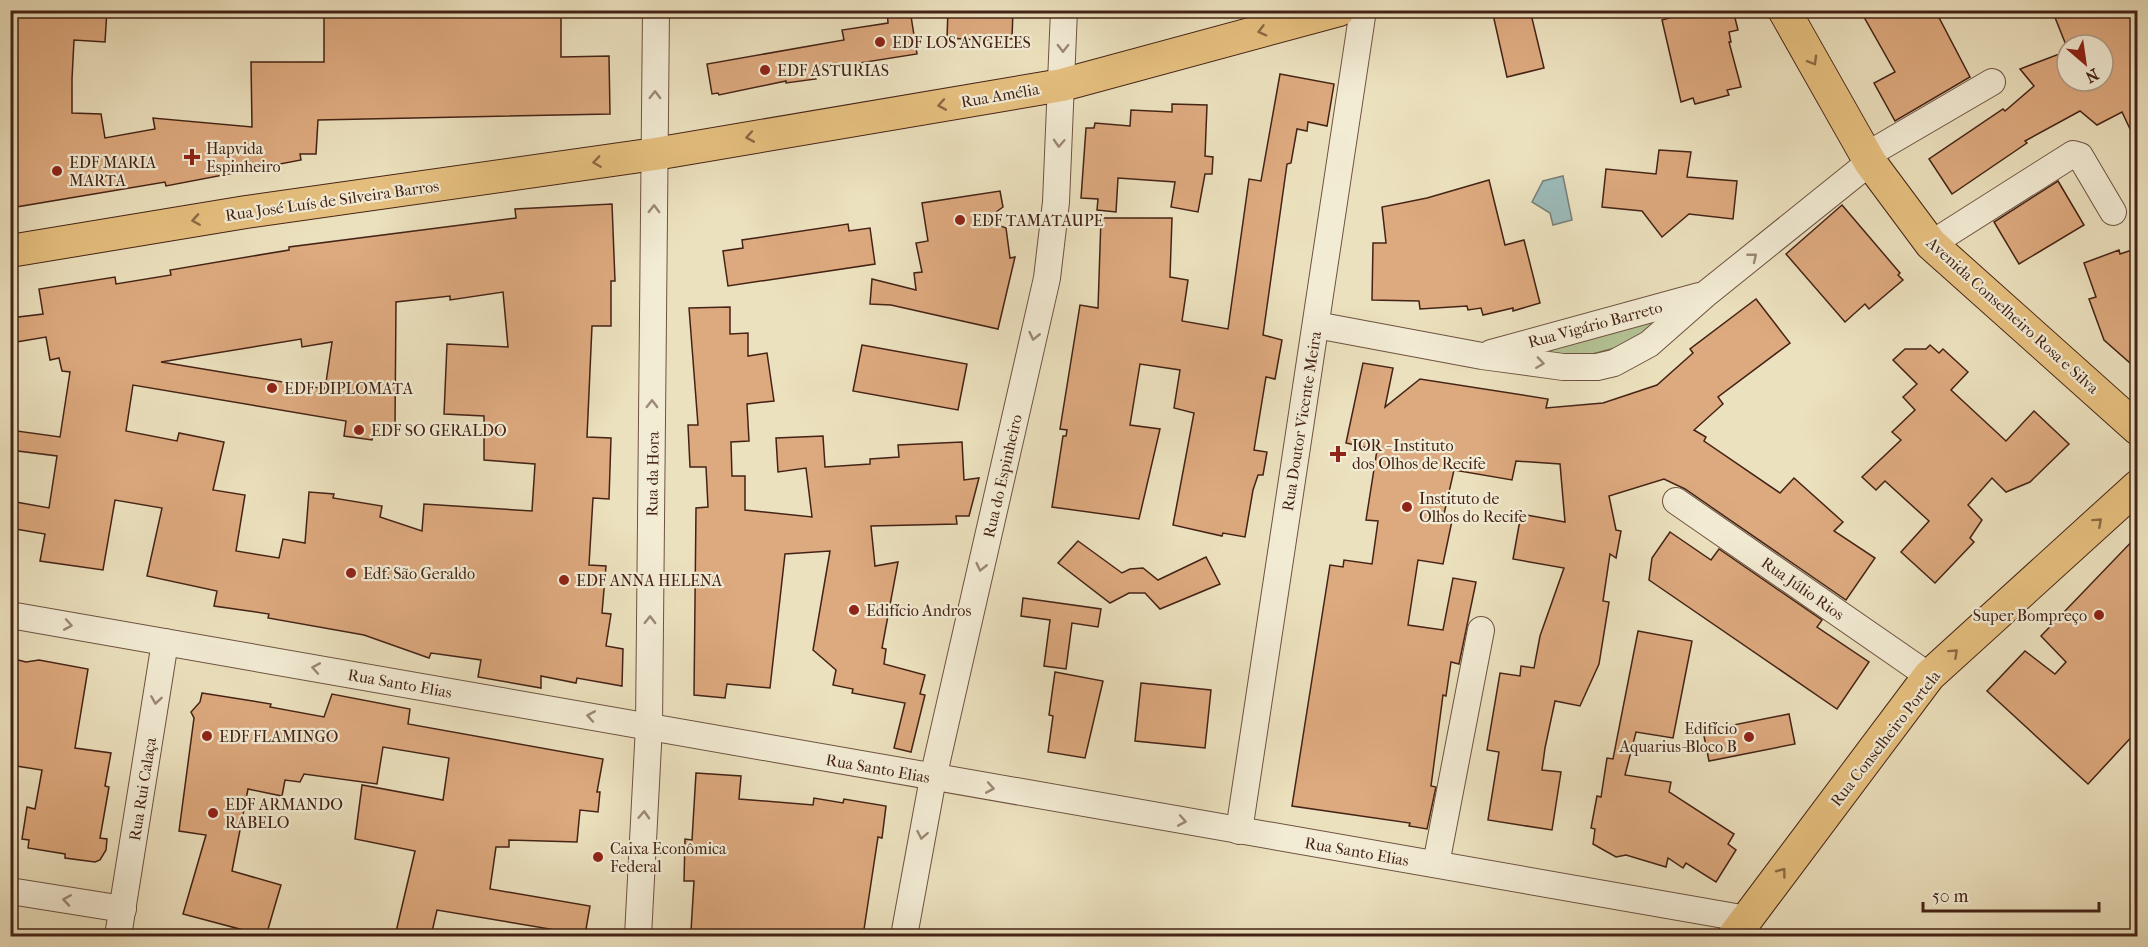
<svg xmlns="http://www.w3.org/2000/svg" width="2148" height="947" font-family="'IM FELL French Canon',serif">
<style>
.green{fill:#b4c394;stroke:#7c7355;stroke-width:1.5}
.water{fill:#9cbbba;stroke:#797e78;stroke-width:1.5}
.building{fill:#dda97e;stroke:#442316;stroke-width:1.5;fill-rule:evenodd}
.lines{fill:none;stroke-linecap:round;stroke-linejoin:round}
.minor-casing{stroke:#6e5240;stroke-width:28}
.major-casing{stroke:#442316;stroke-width:34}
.minor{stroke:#f3ecd5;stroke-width:26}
.major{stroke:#e6c07f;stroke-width:32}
.oneway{stroke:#8d6a45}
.oneway2{stroke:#9c8876}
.poi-dot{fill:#8f2418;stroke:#f3ecd5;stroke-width:2}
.labels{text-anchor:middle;stroke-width:4.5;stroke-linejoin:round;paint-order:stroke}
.poi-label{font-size:16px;fill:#442316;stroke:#f3ecd5;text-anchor:start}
.street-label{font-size:16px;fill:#442316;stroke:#f3ecd5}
</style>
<rect width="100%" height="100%" fill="#ece1be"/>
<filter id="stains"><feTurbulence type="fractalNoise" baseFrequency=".00333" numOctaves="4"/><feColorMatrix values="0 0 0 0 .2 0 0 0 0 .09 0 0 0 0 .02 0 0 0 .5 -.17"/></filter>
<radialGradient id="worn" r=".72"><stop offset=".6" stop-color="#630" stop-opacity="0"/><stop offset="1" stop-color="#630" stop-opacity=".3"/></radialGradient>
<path class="green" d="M1697,294L1645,340L1570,360L1493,354Z"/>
<path class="water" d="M1563,176L1572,220L1553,225L1550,213L1532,202L1543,181Z"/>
<g class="building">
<path d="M10,10H107L105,42L74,40L72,79V113L101,114L105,138L155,129L153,118L252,127L251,62H324V10H561V57L609,56L610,114L318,120L316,154H300L301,160L166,186L165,182L10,208Z"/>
<path d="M887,10H910L917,54L821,69L822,75L815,76L816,79L786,83V81L719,95L718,93L712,94L707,64L844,40L842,30L888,23Z"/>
<path d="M948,10H1013L1012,39L996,38V41L947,38Z"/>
<path d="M1492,10H1530L1544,68L1507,77Z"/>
<path d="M1696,10H1733L1738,30L1729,32L1731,42H1729L1741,87L1727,90L1729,95L1695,104L1693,98L1681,102L1662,20Z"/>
<path d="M1860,10H1935L1970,77L1895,121L1874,83L1895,72Z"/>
<path d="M2052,10H2128L2138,32V146L2122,112L2097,125L2080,111L2025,141L2027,143L1952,194L1929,159L2003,109L2005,111L2034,86L2020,69L2067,51V81H2103V45H2066Z"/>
<path d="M1280,74L1334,84L1327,126L1308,122L1307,131L1297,129L1291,163L1287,164L1263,335L1282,340L1275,379L1266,377L1254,450L1267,452L1263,475H1258L1253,490L1245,537L1223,533L1222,536L1173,525L1194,413L1174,408L1180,370L1140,364L1130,425L1160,429L1139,519L1052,507L1063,436H1066L1067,430L1060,429L1080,305L1098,308L1101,218H1172L1170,277L1188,280L1182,321L1228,329L1249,179L1261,181Z"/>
<path d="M1172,104L1207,105L1205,156L1213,157L1212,174H1205L1198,212L1171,207L1175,182L1118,178L1116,212L1097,210L1098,199L1081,198L1086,128H1094L1095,123L1130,126L1131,110L1172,112Z"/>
<path d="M1659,150L1691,152L1687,177L1737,181L1733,219L1689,214L1662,237L1642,211L1602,207L1606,169L1656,174Z"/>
<path d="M1489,180L1505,245L1524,240L1540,303L1513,311V308L1483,315L1481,308L1468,310L1467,306L1420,309L1419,301L1372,300L1373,243H1386L1382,207L1427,198Z"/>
<path d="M2058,181L2084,225L2019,264L1994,222Z"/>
<path d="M1000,191L1003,207L985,220L1006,228L1010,258L1015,257L998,329L891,305L870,304L872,279L916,290L914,273L922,272L916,243L928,241L922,203Z"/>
<path d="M612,204L615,281H611V326H592L587,437L611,438L609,499L593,498L589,565L606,566L602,613L611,614L606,646L623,649L622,686L577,678L576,683L541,676V688L478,677L481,660L431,653L429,658L364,635L268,618L269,614L214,606L217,591L147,576L162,508L115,500L103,570L40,561L45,534L10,528V501L49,508L57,456L10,450V430L60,437L70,372L62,371L59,358L50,360L46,337L10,343V318L43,314L39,289L115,277L116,284L171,275L170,270L289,250V247L516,218L515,209ZM503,292L508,347L447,344L444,414L484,416V460L535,464L532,511L424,504L422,531L380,517L382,506L333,498L334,494L309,492L305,543L283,539L279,558L236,551L245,495L213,490L224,442L179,433L177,441L126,431L133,385L346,421L344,436L372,440L375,425L395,429L396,302L450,296V300ZM301,339L302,347L332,342L325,389L161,362Z"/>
<path d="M1842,205L1900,273L1898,275L1903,280L1869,309L1865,304L1845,322L1786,254Z"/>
<path d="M848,224L849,231L870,228L875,264L728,286L723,251L743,248L742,240Z"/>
<path d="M2138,248V370L2104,340L2089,299L2096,297L2084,263L2119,250L2120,254Z"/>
<path d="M1756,299L1790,343L1718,397L1723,404L1694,430L1706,437L1704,441L1780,493L1794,478L1843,522L1834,531L1875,558L1846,600L1685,489L1664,479L1609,496L1616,530L1621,531L1616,558L1610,554L1603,601L1609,602L1599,664L1580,706L1555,701L1545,748L1542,770L1561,772L1552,830L1488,820L1499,752L1487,750L1500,673L1520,676L1521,666L1534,668L1540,636L1564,568L1513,559L1521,514L1565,522L1560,464L1516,461L1512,480L1454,470L1444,514L1453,516L1443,564L1418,560L1408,625L1443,630L1453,578L1476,582L1459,664L1451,662L1446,696L1443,695L1431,786L1436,787L1427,829L1409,826L1410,823L1292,806L1330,565L1343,567L1344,560L1372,564L1378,521L1366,520L1377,450L1346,443L1363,363L1393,368L1385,407L1420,379L1548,399L1546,408L1603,403L1657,385L1693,353L1690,349Z"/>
<path d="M730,307V334L748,333V356L767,353L774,401L747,404L749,441L731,442L732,476H745V510L812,517L806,468L778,472L776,438L823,436L825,467L870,464V459L899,457L898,445L962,442L964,480L979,478L969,516H956L957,524L871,526L875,566L898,562L882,648L886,649L884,664L925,675L920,694L925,695L911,752L894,748L905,703L852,693L853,689L833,685L836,670L813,650L830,551L785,554L770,688L727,684L725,698L694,695L696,508L708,507L706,467H690L688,425H698L689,308Z"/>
<path d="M862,345L967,364L958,410L853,391Z"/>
<path d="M1930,345L1939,353L1943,349L1968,372L1951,390L2006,441L2034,411L2069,444L2030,482L2006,492L1992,478L1968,505L1982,520L1970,538L1974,542L1935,583L1901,552L1929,521L1885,481L1876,490L1862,477L1901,440L1892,432L1915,410L1903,397L1917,384L1893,360L1905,349H1926Z"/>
<path d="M1670,532L1711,560L1719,549L1822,620L1817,627L1869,662L1837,709L1649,580L1652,558Z"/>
<path d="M2138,535V730L2088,784L1987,691L2025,651L2055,674L2066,662L2041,636Z"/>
<path d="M1078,541L1122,573L1130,569L1143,568L1158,580L1206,557L1220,584L1160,609L1145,593H1129L1110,603L1058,563Z"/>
<path d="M1023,598L1101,609L1098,627L1072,623L1066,669L1044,666L1050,620L1021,616Z"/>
<path d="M1638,631L1692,641L1673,738L1636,732L1625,775L1671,782L1669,792L1734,834L1728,844L1736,850L1716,882L1686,863L1683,868L1668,858L1666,867L1626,855L1616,857L1593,844L1595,829L1591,828L1597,796L1601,797L1607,758L1613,759Z"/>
<path d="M14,659L26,662L39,660L88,669L75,748L111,753L105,786L109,787L100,838L107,839L106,850L100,860L95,862L65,858V854L28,848L29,840L22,839L27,807L35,809L42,770L10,765V661L14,662Z"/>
<path d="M1055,672L1103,681L1085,758L1048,752L1053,716L1049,715Z"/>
<path d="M1141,683L1211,690L1205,748L1135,741Z"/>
<path d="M202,693L271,704L270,707L324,717L332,694L410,709L408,724L603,759L597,792H600L598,812L580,810L577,842L509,840V847H496L490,889L590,906L585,935L437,910L431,936H395L415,851L355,839L362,785L443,800L449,758L383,747L377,784L304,774L300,782L285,780L282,796L248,789L232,871L281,885L266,936L183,914L206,835L179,831L194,718L191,712L200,702Z"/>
<path d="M1789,714L1795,744L1709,761L1703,731Z"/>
<path d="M696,773L741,776L739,799L813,805L814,798L843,803L844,799L886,806L882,838L878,837L863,936H694V932L691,931L694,881H684L685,839L692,840Z"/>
</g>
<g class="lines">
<defs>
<g id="minor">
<path d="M1867,155L1992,82"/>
<path d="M1931,244L2073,154L2080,156L2113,212"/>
<path d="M1316,325L1482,356L1563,367H1597L1614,363L1649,344L1707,293L1870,162"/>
<path d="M1491,353L1699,296"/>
<path d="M1676,501L1929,676"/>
<path d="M10,615L1747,919"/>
<path d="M1239,831L1363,10"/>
<path d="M1436,864L1481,630"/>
<path d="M10,891L123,909"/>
<path d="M118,936L165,642"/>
<path d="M638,936L649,726L656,10"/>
<path d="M904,936L933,778L1047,278L1056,202L1064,10"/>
</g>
<g id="major">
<path d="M1784,10L1870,162L1931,244L2138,429"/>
<path d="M10,251L246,212L655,154L1062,85L1339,10"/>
<path d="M1734,936L1929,676L2138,486"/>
</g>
</defs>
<use href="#minor" class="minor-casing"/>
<use href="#major" class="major-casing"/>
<use href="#minor" class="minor"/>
<use href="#major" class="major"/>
</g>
<defs><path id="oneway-chevron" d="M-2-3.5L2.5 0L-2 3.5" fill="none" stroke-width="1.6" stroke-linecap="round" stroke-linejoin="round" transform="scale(1.5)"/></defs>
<g class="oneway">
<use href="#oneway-chevron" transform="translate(1262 31) rotate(165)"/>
<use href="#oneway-chevron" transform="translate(1813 61) rotate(60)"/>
<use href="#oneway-chevron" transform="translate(942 105) rotate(170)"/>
<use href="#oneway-chevron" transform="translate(750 137) rotate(170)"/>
<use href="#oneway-chevron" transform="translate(597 162) rotate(172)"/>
<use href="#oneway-chevron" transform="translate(196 220) rotate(171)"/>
<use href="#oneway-chevron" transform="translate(2098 522) rotate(-42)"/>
<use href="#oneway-chevron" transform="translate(1954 653) rotate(-42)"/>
<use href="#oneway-chevron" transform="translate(1782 872) rotate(-53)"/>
</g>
<g class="oneway2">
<use href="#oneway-chevron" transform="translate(1063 48) rotate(91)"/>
<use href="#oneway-chevron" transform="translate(655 95) rotate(-89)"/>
<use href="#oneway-chevron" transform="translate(1059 143) rotate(93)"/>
<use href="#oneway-chevron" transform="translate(654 209) rotate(-89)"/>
<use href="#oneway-chevron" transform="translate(1753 257) rotate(-39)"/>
<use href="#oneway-chevron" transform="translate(1034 336) rotate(103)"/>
<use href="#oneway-chevron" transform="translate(1540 363) rotate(8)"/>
<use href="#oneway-chevron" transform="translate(652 404) rotate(-89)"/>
<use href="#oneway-chevron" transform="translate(981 567) rotate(103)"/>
<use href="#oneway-chevron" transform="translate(650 620) rotate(-89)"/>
<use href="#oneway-chevron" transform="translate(68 625) rotate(10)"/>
<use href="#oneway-chevron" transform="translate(316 668) rotate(-170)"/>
<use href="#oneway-chevron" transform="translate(156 700) rotate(99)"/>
<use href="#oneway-chevron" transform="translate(591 716) rotate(-170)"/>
<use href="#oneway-chevron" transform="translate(990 788) rotate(10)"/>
<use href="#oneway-chevron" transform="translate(644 815) rotate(-87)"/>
<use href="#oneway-chevron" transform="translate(1182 821) rotate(10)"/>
<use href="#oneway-chevron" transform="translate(922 835) rotate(101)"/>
<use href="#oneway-chevron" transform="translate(67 900) rotate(-171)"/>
</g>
<g class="poi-dot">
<circle cx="880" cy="42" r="6"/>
<circle cx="765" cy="70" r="6"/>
<path d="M189 148h6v6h6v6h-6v6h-6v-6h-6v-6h6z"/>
<circle cx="57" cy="171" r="6"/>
<circle cx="960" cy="220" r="6"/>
<circle cx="272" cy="388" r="6"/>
<circle cx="359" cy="430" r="6"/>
<path d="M1335 445h6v6h6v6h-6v6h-6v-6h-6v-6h6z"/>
<circle cx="1407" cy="507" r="6"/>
<circle cx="351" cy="573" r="6"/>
<circle cx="564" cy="580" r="6"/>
<circle cx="854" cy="610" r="6"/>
<circle cx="2099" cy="615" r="6"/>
<circle cx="207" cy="736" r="6"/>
<circle cx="1749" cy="737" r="6"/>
<circle cx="213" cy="813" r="6"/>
<circle cx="598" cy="857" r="6"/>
</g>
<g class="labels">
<g class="poi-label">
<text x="892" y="48">EDF LOS ANGELES</text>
<text x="777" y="76">EDF ASTURIAS</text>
<text x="206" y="154">Hapvida<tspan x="206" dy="18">Espinheiro</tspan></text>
<text x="69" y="168">EDF MARIA<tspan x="69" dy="18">MARTA</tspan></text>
<text x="972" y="226">EDF TAMATAUPE</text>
<text x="284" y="394">EDF DIPLOMATA</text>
<text x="371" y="436">EDF SO GERALDO</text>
<text x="1352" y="451">IOR - Instituto<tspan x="1352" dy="18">dos Olhos de Recife</tspan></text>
<text x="1419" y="504">Instituto de<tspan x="1419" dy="18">Olhos do Recife</tspan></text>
<text x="363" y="579">Edf. São Geraldo</text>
<text x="576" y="586">EDF ANNA HELENA</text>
<text x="866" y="616">Edifício Andros</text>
<text x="2087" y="621" text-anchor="end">Super Bompreço</text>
<text x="1737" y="734" text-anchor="end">Edifício<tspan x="1737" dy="18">Aquarius-Bloco B</tspan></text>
<text x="219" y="742">EDF FLAMINGO</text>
<text x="225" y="810">EDF ARMANDO<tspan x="225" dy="18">RABELO</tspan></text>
<text x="610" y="854">Caixa Econômica<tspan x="610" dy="18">Federal</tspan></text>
</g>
<g class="street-label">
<text transform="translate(1000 95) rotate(-10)" y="6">Rua Amélia</text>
<text transform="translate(332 200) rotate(-8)" y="6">Rua José Luís de Silveira Barros</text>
<text transform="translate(2013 315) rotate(42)" y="6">Avenida Conselheiro Rosa e Silva</text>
<text transform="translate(1595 324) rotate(-15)" y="6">Rua Vigário Barreto</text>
<text transform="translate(1301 421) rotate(-81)" y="6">Rua Doutor Vicente Meira</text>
<text transform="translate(652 474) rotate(-89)" y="6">Rua da Hora</text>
<text transform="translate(1002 476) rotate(-77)" y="6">Rua do Espinheiro</text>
<text transform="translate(1803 588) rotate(35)" y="6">Rua Júlio Rios</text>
<text transform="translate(400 683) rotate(10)" y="6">Rua Santo Elias</text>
<text transform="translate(1885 738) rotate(-52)" y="6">Rua Conselheiro Portela</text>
<text transform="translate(878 768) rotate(10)" y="6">Rua Santo Elias</text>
<text transform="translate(142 789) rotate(-81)" y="6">Rua Rui Calaça</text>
<text transform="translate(1357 851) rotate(10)" y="6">Rua Santo Elias</text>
</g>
</g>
<rect width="2148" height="947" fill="none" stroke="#ece1be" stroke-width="36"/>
<rect x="12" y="12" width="2124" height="923" fill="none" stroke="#442316" stroke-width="3"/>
<rect x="18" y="18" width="2112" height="911" fill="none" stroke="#442316" stroke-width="1.5"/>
<g transform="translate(2085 63) rotate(151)"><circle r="28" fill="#f3ecd5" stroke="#ad9c89" stroke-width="1.5"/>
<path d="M0-4.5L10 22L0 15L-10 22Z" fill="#8f2418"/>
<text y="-9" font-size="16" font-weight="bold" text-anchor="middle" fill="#442316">N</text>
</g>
<path d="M1923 902v9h176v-9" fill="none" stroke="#442316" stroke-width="3"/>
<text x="1932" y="902" font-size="18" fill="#442316" stroke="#f3ecd5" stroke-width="4.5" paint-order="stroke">50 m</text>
<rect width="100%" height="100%" filter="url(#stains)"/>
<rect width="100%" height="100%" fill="url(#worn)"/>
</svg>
